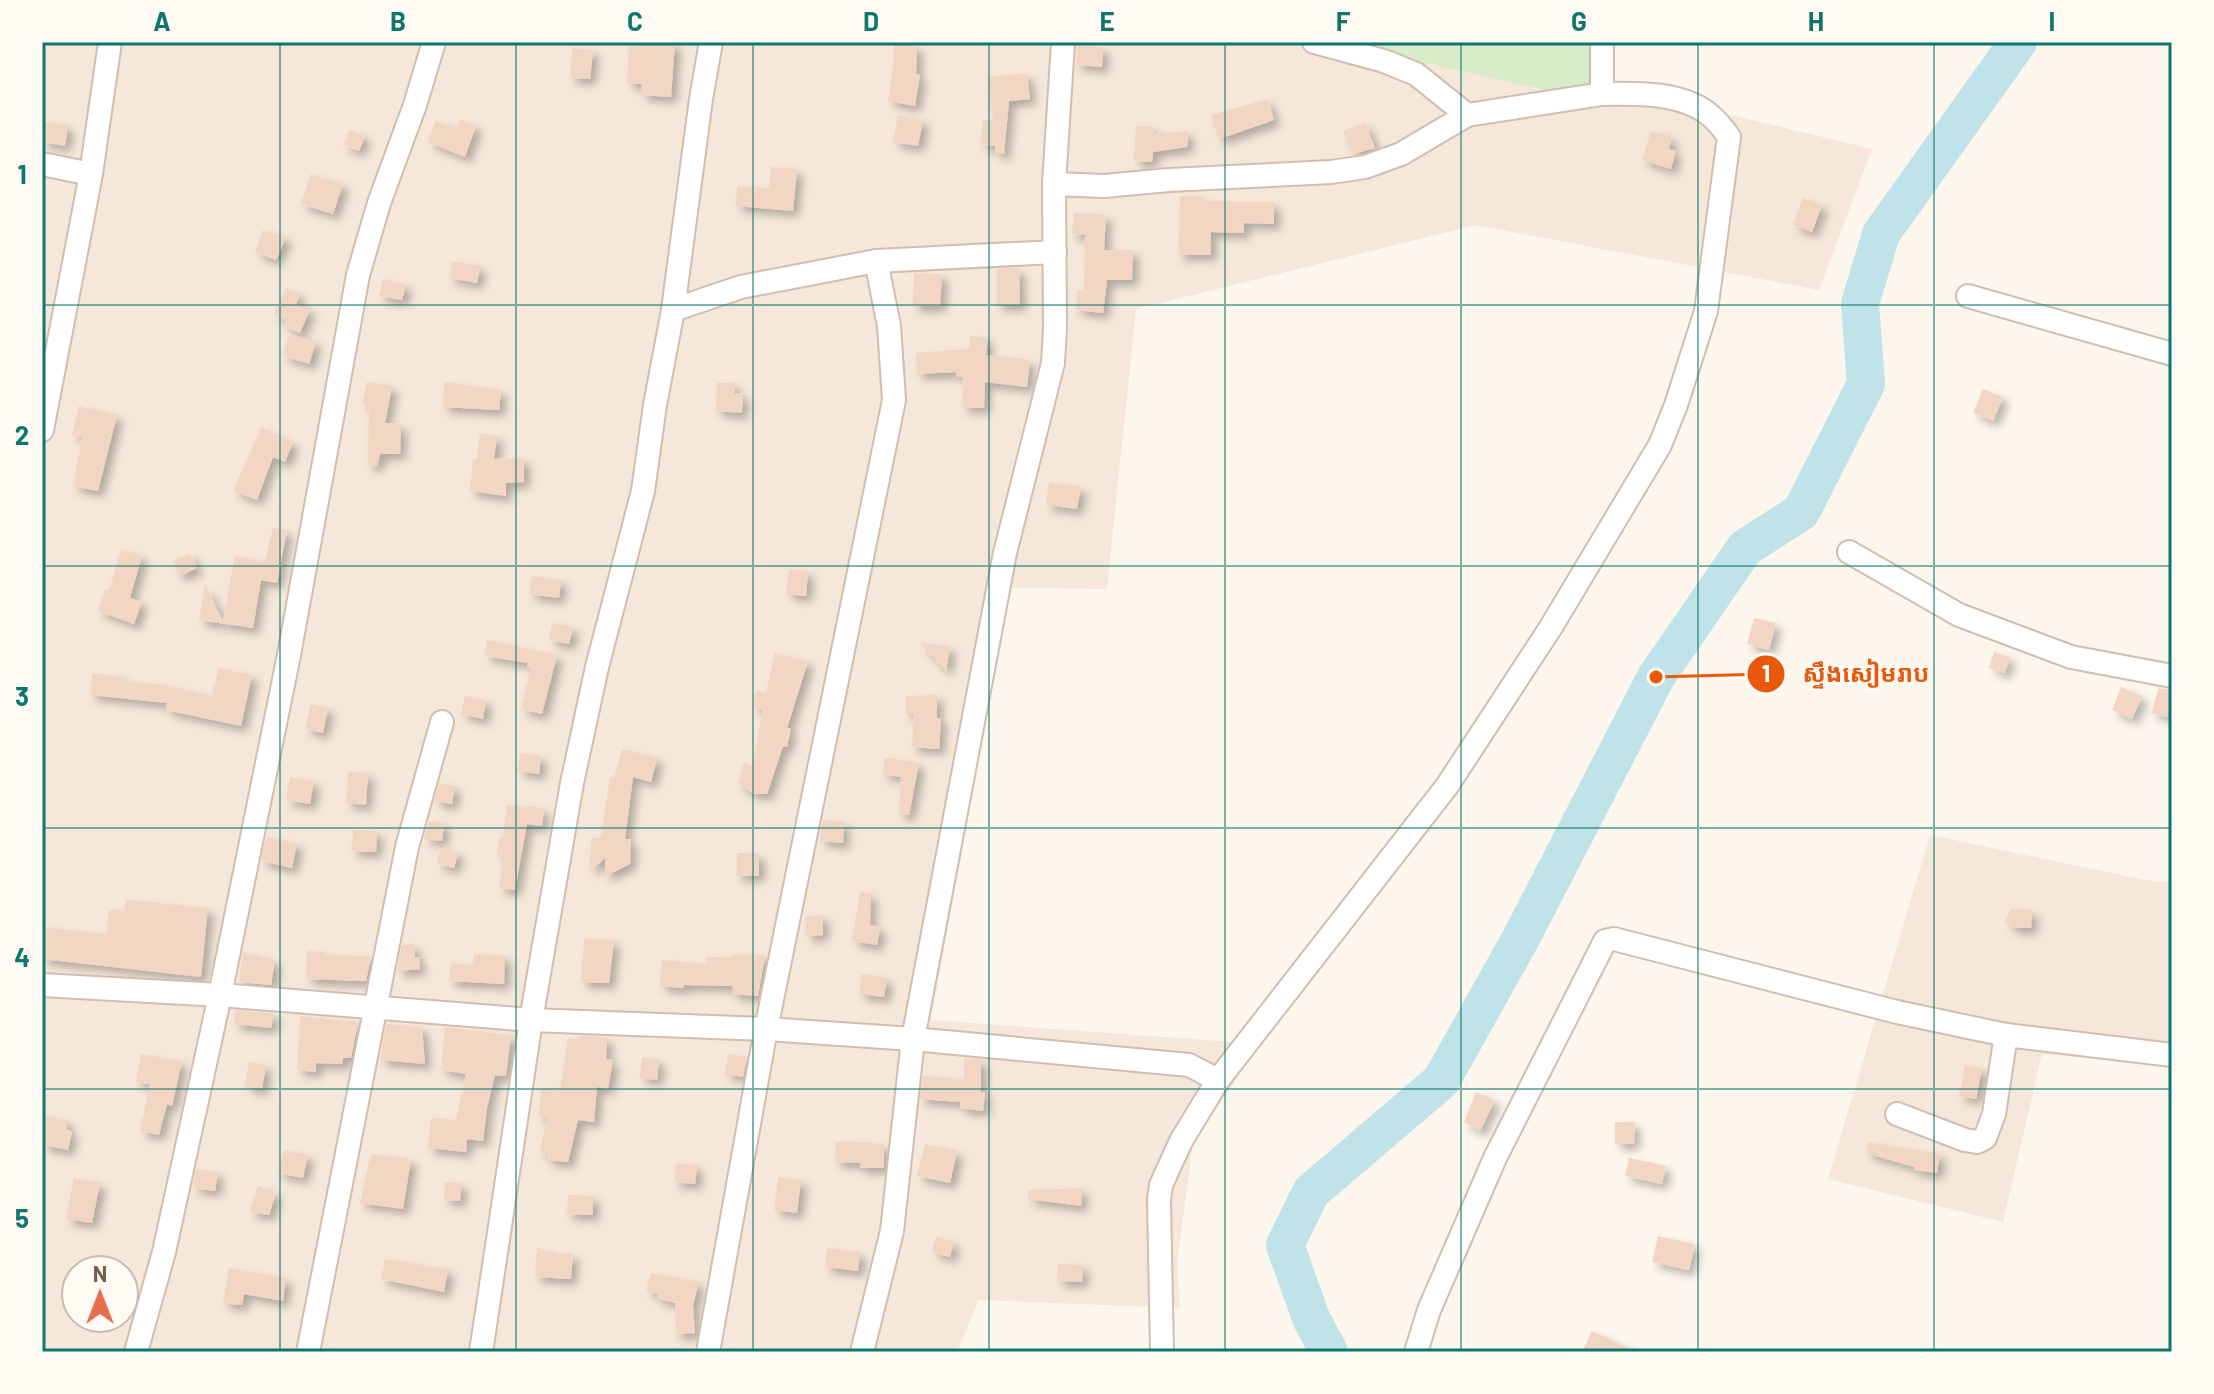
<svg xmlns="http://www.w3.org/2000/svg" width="2214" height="1394" font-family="Barlow,'Noto Sans Khmer',sans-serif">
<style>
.residential{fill:#f5e8da;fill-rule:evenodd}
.green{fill:#d8ecc9}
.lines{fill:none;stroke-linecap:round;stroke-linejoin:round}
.river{stroke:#bfe3e8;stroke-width:38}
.building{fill:#f3d5c3;filter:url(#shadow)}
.minor-casing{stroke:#d1beb0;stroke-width:26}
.minor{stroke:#fff;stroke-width:22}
.grid{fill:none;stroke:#0f766e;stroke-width:2;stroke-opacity:0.55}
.leader{fill:none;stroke:#e8590c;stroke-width:3}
.callout-dot{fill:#e8590c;stroke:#fffaf3;stroke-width:3}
.mark-label{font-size:24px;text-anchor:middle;font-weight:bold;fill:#fff}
.callout-label{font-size:24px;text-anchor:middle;font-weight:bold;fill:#e8590c;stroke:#fffaf3;stroke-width:6;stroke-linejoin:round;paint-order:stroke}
.neatline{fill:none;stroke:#0f766e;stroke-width:3}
.grid-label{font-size:26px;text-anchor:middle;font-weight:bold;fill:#0f766e}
</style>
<defs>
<filter id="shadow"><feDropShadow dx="6" dy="6" stdDeviation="4" flood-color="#0004"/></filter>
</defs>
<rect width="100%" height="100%" fill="#fdf6ec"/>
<g class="residential">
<path d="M42,42H1430L1872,149L1819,290L1476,225L1136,309L1107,589L1010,588L931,1020L1260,1044L1193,1144L1177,1263L1180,1308L979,1300L957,1352H42ZM76,1270H124V1318H76Z"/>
<path d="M1930,835L2145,880L2172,883V1066L2042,1054L2003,1222L1828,1179Z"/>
</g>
<path class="green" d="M1331,42H1605L1596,101Z"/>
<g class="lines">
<path class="river" d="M1329,1352L1311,1318L1285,1245L1311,1192L1441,1081L1521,938L1656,677L1745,548L1801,512L1866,384L1860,304L1881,234L2018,42"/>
</g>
<g class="building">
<path d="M629,42H675L671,97L641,95L642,84L627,83Z"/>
<path d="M894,42H911L910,46L917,47L916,74L920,75L915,106L888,101L894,61Z"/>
<path d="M1077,46L1103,47L1102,67L1076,65Z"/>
<path d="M572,48L593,50L590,79L570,78Z"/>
<path d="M1027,73L1030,99L1009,101L1004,154H996L995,146L981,145L983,120H993L988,77Z"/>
<path d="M1268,99L1274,120L1219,139L1211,115Z"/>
<path d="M898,115L923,120L918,146L893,142Z"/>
<path d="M460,119L476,126L465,157L428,142L435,120L456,129Z"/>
<path d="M42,121L68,125L65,146L42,142Z"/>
<path d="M1365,123L1375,148L1354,154L1343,131Z"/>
<path d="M1136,126L1154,127L1153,134L1188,131L1187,147L1153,152L1152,162L1134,161Z"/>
<path d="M350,130L365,136L359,151L343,145Z"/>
<path d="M1651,131L1672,137L1669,149L1676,151L1671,169L1642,160Z"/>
<path d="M771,167L797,169L793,211L736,206L737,186L769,188Z"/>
<path d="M311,174L343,184L333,214L301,204Z"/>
<path d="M1180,196H1201V201L1274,202V224L1244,223V233L1211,232V255H1178Z"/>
<path d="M1803,198L1822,205L1812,232L1793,225Z"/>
<path d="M1074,213L1106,215L1104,250H1133L1132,280H1107L1103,313L1076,310L1078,290L1084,291L1085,235L1072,234Z"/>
<path d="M263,230L286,237L276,260L255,252Z"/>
<path d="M452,261L480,266L477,283L449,278Z"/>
<path d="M1019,268L1020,305H997V269Z"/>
<path d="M914,273L942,274L940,306H913Z"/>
<path d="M383,279L406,284L402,300L379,296Z"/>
<path d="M286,288L300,294L296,304L310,309L300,333L284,326L286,320L274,314Z"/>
<path d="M289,334L316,342L309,364L283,356Z"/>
<path d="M970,336L987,337L986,355L1030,360L1027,387L985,382L984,408L962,407L963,377L956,376V372L917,374L916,353L970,349Z"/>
<path d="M367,382L392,386L385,423L401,424L400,454H380L377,466L368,465L369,405L362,404Z"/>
<path d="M444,382L501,390L499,410L443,407Z"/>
<path d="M717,383H735L734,393L743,394L742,413L716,411Z"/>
<path d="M1983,389L2003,397L1993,421L1973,413Z"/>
<path d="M79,406L117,415L98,491L73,486L82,437L72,435Z"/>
<path d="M261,428L293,442L285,462L273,457L257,500L233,491Z"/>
<path d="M480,433L497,436L494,459L524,458V482L506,483V496L470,491L473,459H477Z"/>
<path d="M1049,482L1081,487L1077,509L1046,505Z"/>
<path d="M273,528L287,530L277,583L261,580L253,628L199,620L205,585L223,621L235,556L265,562Z"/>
<path d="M121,549L142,556L130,598L142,602L134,624L98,611L105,590L109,591Z"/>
<path d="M190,553L197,568L180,576L173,561Z"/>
<path d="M789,569L808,571L806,596L786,594Z"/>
<path d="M532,576L561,580L559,598L529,594Z"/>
<path d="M1754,618L1776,623L1769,650L1747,644Z"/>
<path d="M552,623L573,627L569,644L549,640Z"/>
<path d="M487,640L557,655L542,714L521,709L531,668L527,667L528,663L485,656Z"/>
<path d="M919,642L950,647L946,671Z"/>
<path d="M1994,652L2010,657L2005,673L1989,668Z"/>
<path d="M775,653L808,661L787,728H791L787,747L783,746L767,794H754L738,783L744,763L752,766L763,710L752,706L757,690L766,693Z"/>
<path d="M219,668L252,675L241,726L166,710L167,703L90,695L92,673L123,677L122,681L165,685L212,696Z"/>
<path d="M2121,687L2142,696L2132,719L2112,710Z"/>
<path d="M2159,688L2172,690L2167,717L2151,713Z"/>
<path d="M937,695V718L941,719L939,749L912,747L914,714H906L905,696Z"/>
<path d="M465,696L486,700L483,719L461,714Z"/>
<path d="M311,704L328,708L323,733L305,729Z"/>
<path d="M622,749L657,758L651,782L633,777L625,839H631L630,864L605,876V858L590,871L591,838H601L610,777L614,778Z"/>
<path d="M520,753L541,756L539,774L518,771Z"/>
<path d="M885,757L919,763L909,815L899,814L901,777L882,774Z"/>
<path d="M348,772L368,773L366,805L346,803Z"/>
<path d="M290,777L314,781L310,804L286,800Z"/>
<path d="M439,783L455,786L452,804L434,801Z"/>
<path d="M507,805L544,808L542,826L527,824L515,890L499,888L504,856L497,855L499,838H503Z"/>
<path d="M823,820L844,822L843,843L820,841Z"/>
<path d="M429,821L444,823L442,841L424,839Z"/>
<path d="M353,830L377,831L376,852L352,851Z"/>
<path d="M266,837L297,843L292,868L261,861Z"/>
<path d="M440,848L458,852L454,868L437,864Z"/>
<rect x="737" y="853" width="22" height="23"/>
<path d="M860,892L871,893L870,925L880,927L877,945L852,941Z"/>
<path d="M126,900L208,908L201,977L42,959V927L106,934L109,909L124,911Z"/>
<path d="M2011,909L2032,910L2031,928H2014L2005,921Z"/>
<path d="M823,915V935L806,936L805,916Z"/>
<path d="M584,938L614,940L609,983L581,982Z"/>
<path d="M414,944L415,957H419L420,969L397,971L402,945Z"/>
<path d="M307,951L324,952V955L371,956L366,981L306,979Z"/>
<path d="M243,952L275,960L271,985L239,982Z"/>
<path d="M474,954L505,955L504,984L449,981L451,963L473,965Z"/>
<path d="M733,954L765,955L758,996L732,994L733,986L684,985L683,988L660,986L662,960L707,964V957H733Z"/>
<path d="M862,974L887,978L884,997L859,994Z"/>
<path d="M235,1010L274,1013L271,1028L234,1024Z"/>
<path d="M300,1016L358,1022L351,1058H343L342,1064L316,1063V1072L297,1070Z"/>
<path d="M386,1024L422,1027L425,1064L380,1060Z"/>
<path d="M445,1027L511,1035L506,1076L495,1075L487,1108L483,1141L467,1139L466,1152L428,1148L431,1118L456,1120L466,1074L441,1070Z"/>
<path d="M579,1036L607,1037L606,1059L613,1060L608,1089L597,1087L594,1122L578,1120L568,1162L547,1160L548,1153L540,1152L547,1118L539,1117L541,1089L560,1090L568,1038L579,1039Z"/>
<path d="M141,1054L182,1061L172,1106L167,1104L159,1135L140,1131L150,1084L136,1082Z"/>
<path d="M728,1054L747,1057L743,1077L725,1074Z"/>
<path d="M642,1057L659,1059L657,1080L640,1078Z"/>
<path d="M964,1058L981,1059V1092L985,1093L983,1111L960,1108V1102L920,1099L923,1076L964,1079Z"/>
<path d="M249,1062L266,1065L262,1089L245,1086Z"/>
<path d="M1965,1065L1982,1068L1976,1099L1959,1096Z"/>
<path d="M1476,1092L1495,1100L1480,1131L1464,1122Z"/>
<path d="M44,1115L67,1120L66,1129L72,1132L68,1150L42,1145Z"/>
<path d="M1615,1122H1635L1634,1144H1615Z"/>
<path d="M836,1141L884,1144V1168H860V1163L835,1162Z"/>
<path d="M1868,1142L1940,1154L1937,1173L1914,1170V1167L1866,1153Z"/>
<path d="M925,1144L957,1151L950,1183L917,1176Z"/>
<path d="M284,1150L308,1155L303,1178L278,1173Z"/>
<path d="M371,1154L411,1159L403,1209L360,1203Z"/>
<path d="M1629,1158L1666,1166L1662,1184L1625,1176Z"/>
<path d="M676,1163L697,1165L695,1184L674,1182Z"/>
<path d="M196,1169L218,1172L215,1191L193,1188Z"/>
<path d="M778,1177L801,1180L797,1213L774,1210Z"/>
<path d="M74,1178L100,1183L92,1223L66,1219Z"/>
<path d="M445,1182L461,1183L460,1201L444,1200Z"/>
<path d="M258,1186L276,1193L269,1215L249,1212Z"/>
<path d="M1082,1188L1081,1206L1028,1199L1029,1190Z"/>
<path d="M568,1195L593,1196V1215L567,1214Z"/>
<path d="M1658,1236L1695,1244L1689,1270L1652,1262Z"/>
<path d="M936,1237L954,1242L950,1257L932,1252Z"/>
<path d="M537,1247L551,1253L573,1254L571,1279L535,1277Z"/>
<path d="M827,1248L860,1252L858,1271L825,1267Z"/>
<path d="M385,1259L448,1269L444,1292L381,1279Z"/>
<path d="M1058,1264L1083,1265L1082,1282L1057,1281Z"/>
<path d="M229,1268L286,1278L283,1301L244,1294L242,1305L223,1303Z"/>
<path d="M651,1273L699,1282L693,1305L695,1333L676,1334L675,1303L657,1298L658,1294L646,1291Z"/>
<path d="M1592,1331L1638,1352H1582Z"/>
</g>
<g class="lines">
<defs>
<g id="minor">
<path d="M1314,42L1384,61L1416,74L1467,115L1602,94"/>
<path d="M42,164L91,174"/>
<path d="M1054,184L1104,186L1169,180L1331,172L1365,167L1401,154L1467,115"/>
<path d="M1968,296L2172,354"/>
<path d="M673,310L741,287L876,261L1055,252"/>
<path d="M42,430L91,174L110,42"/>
<path d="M1849,552L1959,615L2071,657L2172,676"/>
<path d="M42,985L220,995L531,1020L766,1029L913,1039L1189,1065L1218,1080"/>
<path d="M1897,1114L1965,1140L1977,1142L1985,1138L1994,1114L2006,1035"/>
<path d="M136,1352L164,1252L220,995L289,655L358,275L379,203L415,105L434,42"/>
<path d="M308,1352L407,847L442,722"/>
<path d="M481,1352L531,1020L572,783L597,667L643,491L655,405L673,310L701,99L711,42"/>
<path d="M708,1352L766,1029L894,400L889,326L876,261"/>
<path d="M862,1352L892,1231L913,1039L1005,553L1053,363L1055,328L1054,184L1063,42"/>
<path d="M1162,1352L1159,1200L1161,1185L1181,1141L1218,1080L1447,786L1551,627L1660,445L1676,405L1706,311L1729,137C1724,130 1719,123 1712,117C1685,92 1637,93 1602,94V42"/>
<path d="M1416,1352L1429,1310L1495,1158L1605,941L1614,939L1897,1012L2006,1035L2172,1055"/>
</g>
</defs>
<use href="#minor" class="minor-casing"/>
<use href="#minor" class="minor"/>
</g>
<path class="grid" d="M280,42V1352M516,42V1352M753,42V1352M989,42V1352M1225,42V1352M1461,42V1352M1698,42V1352M1934,42V1352M42,305H2172M42,566H2172M42,828H2172M42,1089H2172"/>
<path class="leader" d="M1656 677L1766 674"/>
<g class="callout-dot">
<circle cx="1656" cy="677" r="8"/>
<circle cx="1766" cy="674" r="20"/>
</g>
<g class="mark-label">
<text x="1766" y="682">1</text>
</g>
<g class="callout-label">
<text x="1866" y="682">ស្ទឹងសៀមរាប</text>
</g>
<rect width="2214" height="1394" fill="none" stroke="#fffaf3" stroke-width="88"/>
<g transform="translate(100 1294)"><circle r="38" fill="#fffaf3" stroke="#cabbb1" stroke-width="2"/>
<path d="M0-6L14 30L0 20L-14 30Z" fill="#e76f51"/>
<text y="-12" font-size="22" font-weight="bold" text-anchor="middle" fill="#7a5c4d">N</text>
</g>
<rect x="44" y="44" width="2126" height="1306" class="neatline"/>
<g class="grid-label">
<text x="162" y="31">A</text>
<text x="398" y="31">B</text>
<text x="635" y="31">C</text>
<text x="871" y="31">D</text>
<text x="1107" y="31">E</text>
<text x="1343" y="31">F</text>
<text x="1579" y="31">G</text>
<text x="1816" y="31">H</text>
<text x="2052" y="31">I</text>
<text x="22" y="184">1</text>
<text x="22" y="445">2</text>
<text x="22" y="706">3</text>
<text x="22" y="967">4</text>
<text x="22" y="1228">5</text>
</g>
</svg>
